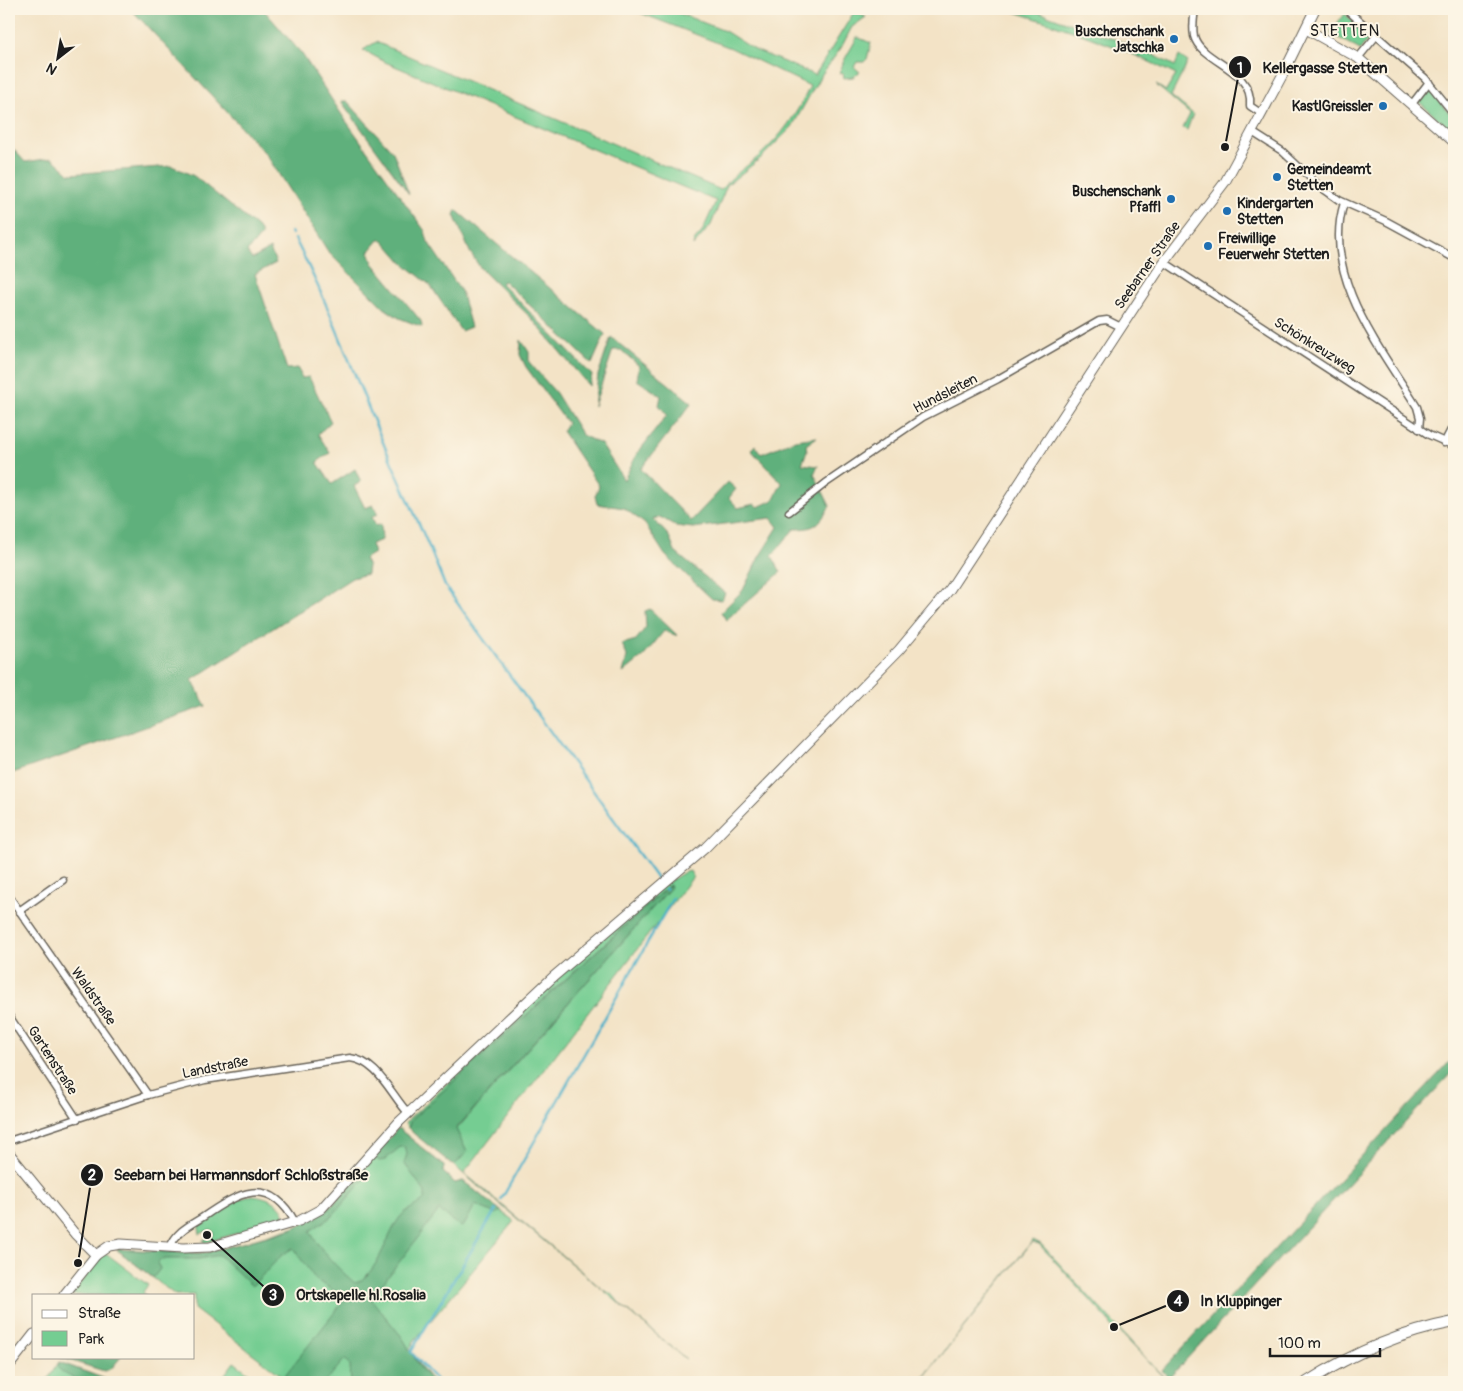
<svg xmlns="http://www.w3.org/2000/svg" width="1463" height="1391" font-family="Pangolin,sans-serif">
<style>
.green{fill:#74cd92;stroke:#487457}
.forest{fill:#5fb07c;stroke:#3e664c}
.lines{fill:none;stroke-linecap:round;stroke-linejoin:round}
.stream{stroke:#49b0c9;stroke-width:2.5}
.street-casing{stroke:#676258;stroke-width:9}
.secondary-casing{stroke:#676258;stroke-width:11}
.primary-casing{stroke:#676258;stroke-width:12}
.street{stroke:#fff;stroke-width:6}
.secondary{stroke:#fff;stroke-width:9}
.primary{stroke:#fff;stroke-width:10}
.poi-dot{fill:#1f6fb2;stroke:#fcf5e5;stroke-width:2}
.labels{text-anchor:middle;stroke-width:4;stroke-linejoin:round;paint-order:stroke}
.poi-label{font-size:14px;font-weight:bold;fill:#1c1c1c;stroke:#fcf5e5;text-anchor:end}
.street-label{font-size:14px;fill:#1c1c1c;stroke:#fcf5e5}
.quarter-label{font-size:16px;letter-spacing:1px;fill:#1c1c1c;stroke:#fcf5e5}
.leader{fill:none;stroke:#1c1c1c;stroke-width:2}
.callout-dot{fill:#1c1c1c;stroke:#fcf5e5;stroke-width:2}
.mark-label{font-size:15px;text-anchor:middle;font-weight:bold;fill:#fff}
.callout-label{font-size:15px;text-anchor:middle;font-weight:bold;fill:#1c1c1c;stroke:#fcf5e5;stroke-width:4;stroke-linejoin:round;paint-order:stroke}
</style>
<rect width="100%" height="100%" fill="#fcf5e5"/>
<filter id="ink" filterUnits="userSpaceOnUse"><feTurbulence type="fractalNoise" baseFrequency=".02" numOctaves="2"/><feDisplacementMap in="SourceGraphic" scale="10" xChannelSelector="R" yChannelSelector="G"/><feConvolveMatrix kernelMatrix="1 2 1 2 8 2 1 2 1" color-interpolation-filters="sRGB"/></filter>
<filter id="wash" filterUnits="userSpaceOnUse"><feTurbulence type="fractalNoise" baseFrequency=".0096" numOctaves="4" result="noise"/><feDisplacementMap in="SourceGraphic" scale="20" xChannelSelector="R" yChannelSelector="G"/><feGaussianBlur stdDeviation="1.12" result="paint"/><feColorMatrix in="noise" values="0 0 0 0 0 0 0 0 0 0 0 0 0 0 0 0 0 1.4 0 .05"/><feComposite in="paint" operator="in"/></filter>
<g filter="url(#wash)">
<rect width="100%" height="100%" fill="#f3e3c6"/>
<g class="green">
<path d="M630,9H668L725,31L755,50L815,75L854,12L866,17L852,27L841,48L820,77L792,127L761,158L727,185L711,225L693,246L694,241L702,232L716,201L385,62L363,50L376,42L721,190C731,176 745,168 758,157C782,136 797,114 810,86L731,48Z"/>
<path d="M1006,9H1028L1044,14L1142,49L1175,66L1179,56L1188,62L1171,96L1193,114L1187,130L1183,128L1190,114L1156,85L1166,91L1176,75C1121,46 1065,28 1006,9Z"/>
<path d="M1345,14L1370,36L1360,50L1330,33L1335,27L1338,28V22Z"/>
<path d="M857,37L871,43L867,59L864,62H857L854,67L860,72L853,77L844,78L843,73L840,74C841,61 852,49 857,37Z"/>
<path d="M1427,90L1432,92L1454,119V133L1418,101Z"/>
<path d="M690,871L693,877L464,1173L602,1289L613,1295L621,1305L686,1359L454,1166L466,1152L456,1130L671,887L669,885L411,1120L408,1128L405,1123L564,972L665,884L683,873Z"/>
<path d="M398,1128L444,1166L443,1172L455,1183L463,1181L514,1221L414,1341L409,1351L433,1382H290L194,1309V1295H175L116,1249L210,1253L302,1225L335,1203Z"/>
<path d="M252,1195C265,1196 285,1203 285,1219L204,1243L203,1240L213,1236L214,1232L211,1229L200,1234L198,1223L235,1201Z"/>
<path d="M1033,1240L1041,1244L1168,1382L1118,1330L1112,1328L1109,1321L1039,1244L1032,1242L920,1382Z"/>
<path d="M107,1254L148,1285L143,1292L146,1295H71L100,1257Z"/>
<path d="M59,1362L113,1382H46Z"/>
<path d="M234,1362L257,1379L254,1382H224L222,1378Z"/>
</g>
<g class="forest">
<path d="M131,9H263L302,54L344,118L425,231L428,242L461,291L471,327L461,331L430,285L403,263L383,240H379L369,252L373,263L421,321L422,327L399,318L384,308L329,253L266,154Z"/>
<path d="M341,101H347L393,152L409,194Z"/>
<path d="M9,144L25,162L52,158L70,174L172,166L194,176L257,227L262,234L247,252L252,259L270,249L276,263L255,274L287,369L298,368L302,378L309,377L331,422L318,434L330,453L317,462L332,484L355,469L361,482L354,486L365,508L373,505L378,514L372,517L376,526L381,524L382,540L371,544L374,553L364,559L368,566L367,574L352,578L192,680L206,706L10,774Z"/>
<path d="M456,210L605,334L592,364L504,281L501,283L592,375L589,386L531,318L481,269L470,252L454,215Z"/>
<path d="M611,337L692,403L641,469L691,521L728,482L736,489L729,498L738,508L754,504L758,507L773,500L782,483L751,450L755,445L761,454L795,440L817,437L806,445L807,451L802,464L818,466L814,474L830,506C819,524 817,529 794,529L772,556L781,572L726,620L721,612L743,590L759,557L778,527L771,518L693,528L676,526L660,517L653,519L669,536L675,552L725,593L722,600L712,599L665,555L645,524L624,508L597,504L595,496L599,486L562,431L567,423L526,367L520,355L521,340L529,352V362L556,393L582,435L601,444L624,480L636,455L667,415L659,405L661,396L637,380L639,366L621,350H613L594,406L598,375Z"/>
<path d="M650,609L678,636L664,631L644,656L623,673L627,656L622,644L636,640L646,627L645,611Z"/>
<path d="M670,885L671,887L456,1129L467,1152L454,1166L413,1133L408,1128L411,1120Z"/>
<path d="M1454,1057V1070L1169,1378L1162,1370Z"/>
<path d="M398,1128L444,1166L443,1172L455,1183L463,1181L501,1211L496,1214L475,1205L465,1224L461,1227L439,1210L371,1299L402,1337L421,1369L433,1382H351L350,1366L345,1359L325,1382H296L285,1375L346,1298L316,1280L293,1248L282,1255L252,1286L219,1255L199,1259H161L158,1262L160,1269L153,1278L116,1249L201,1254L290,1230L329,1209L364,1167L369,1174L331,1217L310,1231C320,1250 338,1269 355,1283C376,1277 387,1236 398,1220C405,1209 417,1207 425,1198V1192L404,1163L407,1154L405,1147H400L385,1160L379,1161L373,1156Z"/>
<path d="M59,1357H121L111,1369L104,1371Z"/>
<path d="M59,1362L113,1382C95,1382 71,1382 58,1368Z"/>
</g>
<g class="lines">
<g class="stream">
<path d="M291,232L292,234"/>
<path d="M295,239C329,304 353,373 382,440C403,490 426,536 445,586L657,879"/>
<path d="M665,889H666"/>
<path d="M501,1200L673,898"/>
<path d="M438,1382L411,1352L496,1209"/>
</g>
</g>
</g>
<g filter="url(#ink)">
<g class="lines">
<defs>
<g id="street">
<path d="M1195,9C1194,17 1192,27 1194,36C1201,63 1254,68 1250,106L1262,114"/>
<path d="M1346,9L1425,78L1454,114"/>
<path d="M1358,58L1377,35"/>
<path d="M1412,104L1429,82"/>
<path d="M1252,132L1282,151L1318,185L1339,200L1386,221L1454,258"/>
<path d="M1344,203C1321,275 1381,349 1417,407L1420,418L1419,429"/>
<path d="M1164,262L1429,435L1454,446"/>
<path d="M1444,443L1454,424"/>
<path d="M789,512L826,483L923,417L998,379L1099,321L1107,320L1121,327"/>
<path d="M9,896L148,1095"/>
<path d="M19,911L63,880"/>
<path d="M9,1016L77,1119"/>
<path d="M9,1141L148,1095L205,1080L350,1058C378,1061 391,1095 409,1114"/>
<path d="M170,1248C175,1232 190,1225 203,1217C238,1193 269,1174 295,1222"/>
</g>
<g id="secondary">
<path d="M1306,29L1358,58L1454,142"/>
<path d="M9,1153L75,1234L96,1255"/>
<path d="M64,1295L96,1255L109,1246L121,1244L183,1248L210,1247L299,1221L321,1209L399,1122L552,978L705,848L899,650L950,589L1164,262L1225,182L1283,74L1315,9"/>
<path d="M9,1366L34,1334"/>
</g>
<path id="primary" d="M1307,1382C1353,1353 1401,1332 1454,1322"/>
</defs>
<use href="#street" class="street-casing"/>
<use href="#secondary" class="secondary-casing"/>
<use href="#primary" class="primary-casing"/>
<use href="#street" class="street"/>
<use href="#secondary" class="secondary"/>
<use href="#primary" class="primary"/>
</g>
</g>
<g class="poi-dot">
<circle cx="1174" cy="39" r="5"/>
<circle cx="1383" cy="106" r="5"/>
<circle cx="1277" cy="177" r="5"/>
<circle cx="1171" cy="199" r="5"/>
<circle cx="1227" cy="211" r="5"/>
<circle cx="1208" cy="246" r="5"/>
</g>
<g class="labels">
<g class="poi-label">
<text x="1164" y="36">Buschenschank<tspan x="1164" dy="16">Jatschka</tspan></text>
<text x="1373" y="111">KastlGreissler</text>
<text x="1287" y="174" text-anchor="start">Gemeindeamt<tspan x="1287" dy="16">Stetten</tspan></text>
<text x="1161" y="196">Buschenschank<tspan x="1161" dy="16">Pfaffl</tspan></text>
<text x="1237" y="208" text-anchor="start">Kindergarten<tspan x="1237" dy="16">Stetten</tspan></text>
<text x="1218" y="243" text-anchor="start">Freiwillige<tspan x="1218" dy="16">Feuerwehr Stetten</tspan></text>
</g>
<g class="street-label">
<text transform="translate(1147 265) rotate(-55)" y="5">Seebarner Straße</text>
<text transform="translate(1315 345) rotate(32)" y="5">Schönkreuzweg</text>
<text transform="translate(945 393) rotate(-27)" y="5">Hundsleiten</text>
<text transform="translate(94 996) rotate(55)" y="5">Waldstraße</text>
<text transform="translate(53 1060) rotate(57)" y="5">Gartenstraße</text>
<text transform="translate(215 1067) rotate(-11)" y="5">Landstraße</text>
</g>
<g class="quarter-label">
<text x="1345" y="36">STETTEN</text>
</g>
</g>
<path class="leader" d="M1225 147L1240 67M78 1263L92 1175M207 1235L273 1295M1114 1327L1178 1301"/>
<g class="callout-dot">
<circle cx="1225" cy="147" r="5"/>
<circle cx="78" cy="1263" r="5"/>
<circle cx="207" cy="1235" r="5"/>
<circle cx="1114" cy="1327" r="5"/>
<circle cx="1240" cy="67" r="12"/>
<circle cx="92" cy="1175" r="12"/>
<circle cx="273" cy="1295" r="12"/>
<circle cx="1178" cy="1301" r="12"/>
</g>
<g class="mark-label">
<text x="1240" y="73">1</text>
<text x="92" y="1180">2</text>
<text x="273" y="1300">3</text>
<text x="1178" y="1306">4</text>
</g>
<g class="callout-label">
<text x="1325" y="73">Kellergasse Stetten</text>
<text x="241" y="1180">Seebarn bei Harmannsdorf Schloßstraße</text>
<text x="361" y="1300">Ortskapelle hl.Rosalia</text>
<text x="1241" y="1306">In Kluppinger</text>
</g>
<rect width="1463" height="1391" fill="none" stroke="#fcf5e5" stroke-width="30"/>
<rect x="32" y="1294" width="162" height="65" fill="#fcf5e5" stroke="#a29e95"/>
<rect x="42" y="1310" width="25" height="8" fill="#ffffff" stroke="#a29e95"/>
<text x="78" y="1318" font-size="15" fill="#1c1c1c">Straße</text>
<rect x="42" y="1331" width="25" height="15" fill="#74cd92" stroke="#a29e95"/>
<text x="78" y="1344" font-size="15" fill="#1c1c1c">Park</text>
<g transform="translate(58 58) rotate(211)" stroke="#fcf5e5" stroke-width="4" paint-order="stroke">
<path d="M0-4L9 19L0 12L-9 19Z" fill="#1c1c1c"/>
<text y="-8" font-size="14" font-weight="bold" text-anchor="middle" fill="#1c1c1c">N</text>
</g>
<path d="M1270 1348v8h110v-8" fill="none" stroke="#1c1c1c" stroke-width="2.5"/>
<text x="1278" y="1348" font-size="15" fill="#1c1c1c" stroke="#fcf5e5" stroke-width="4" paint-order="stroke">100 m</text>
</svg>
